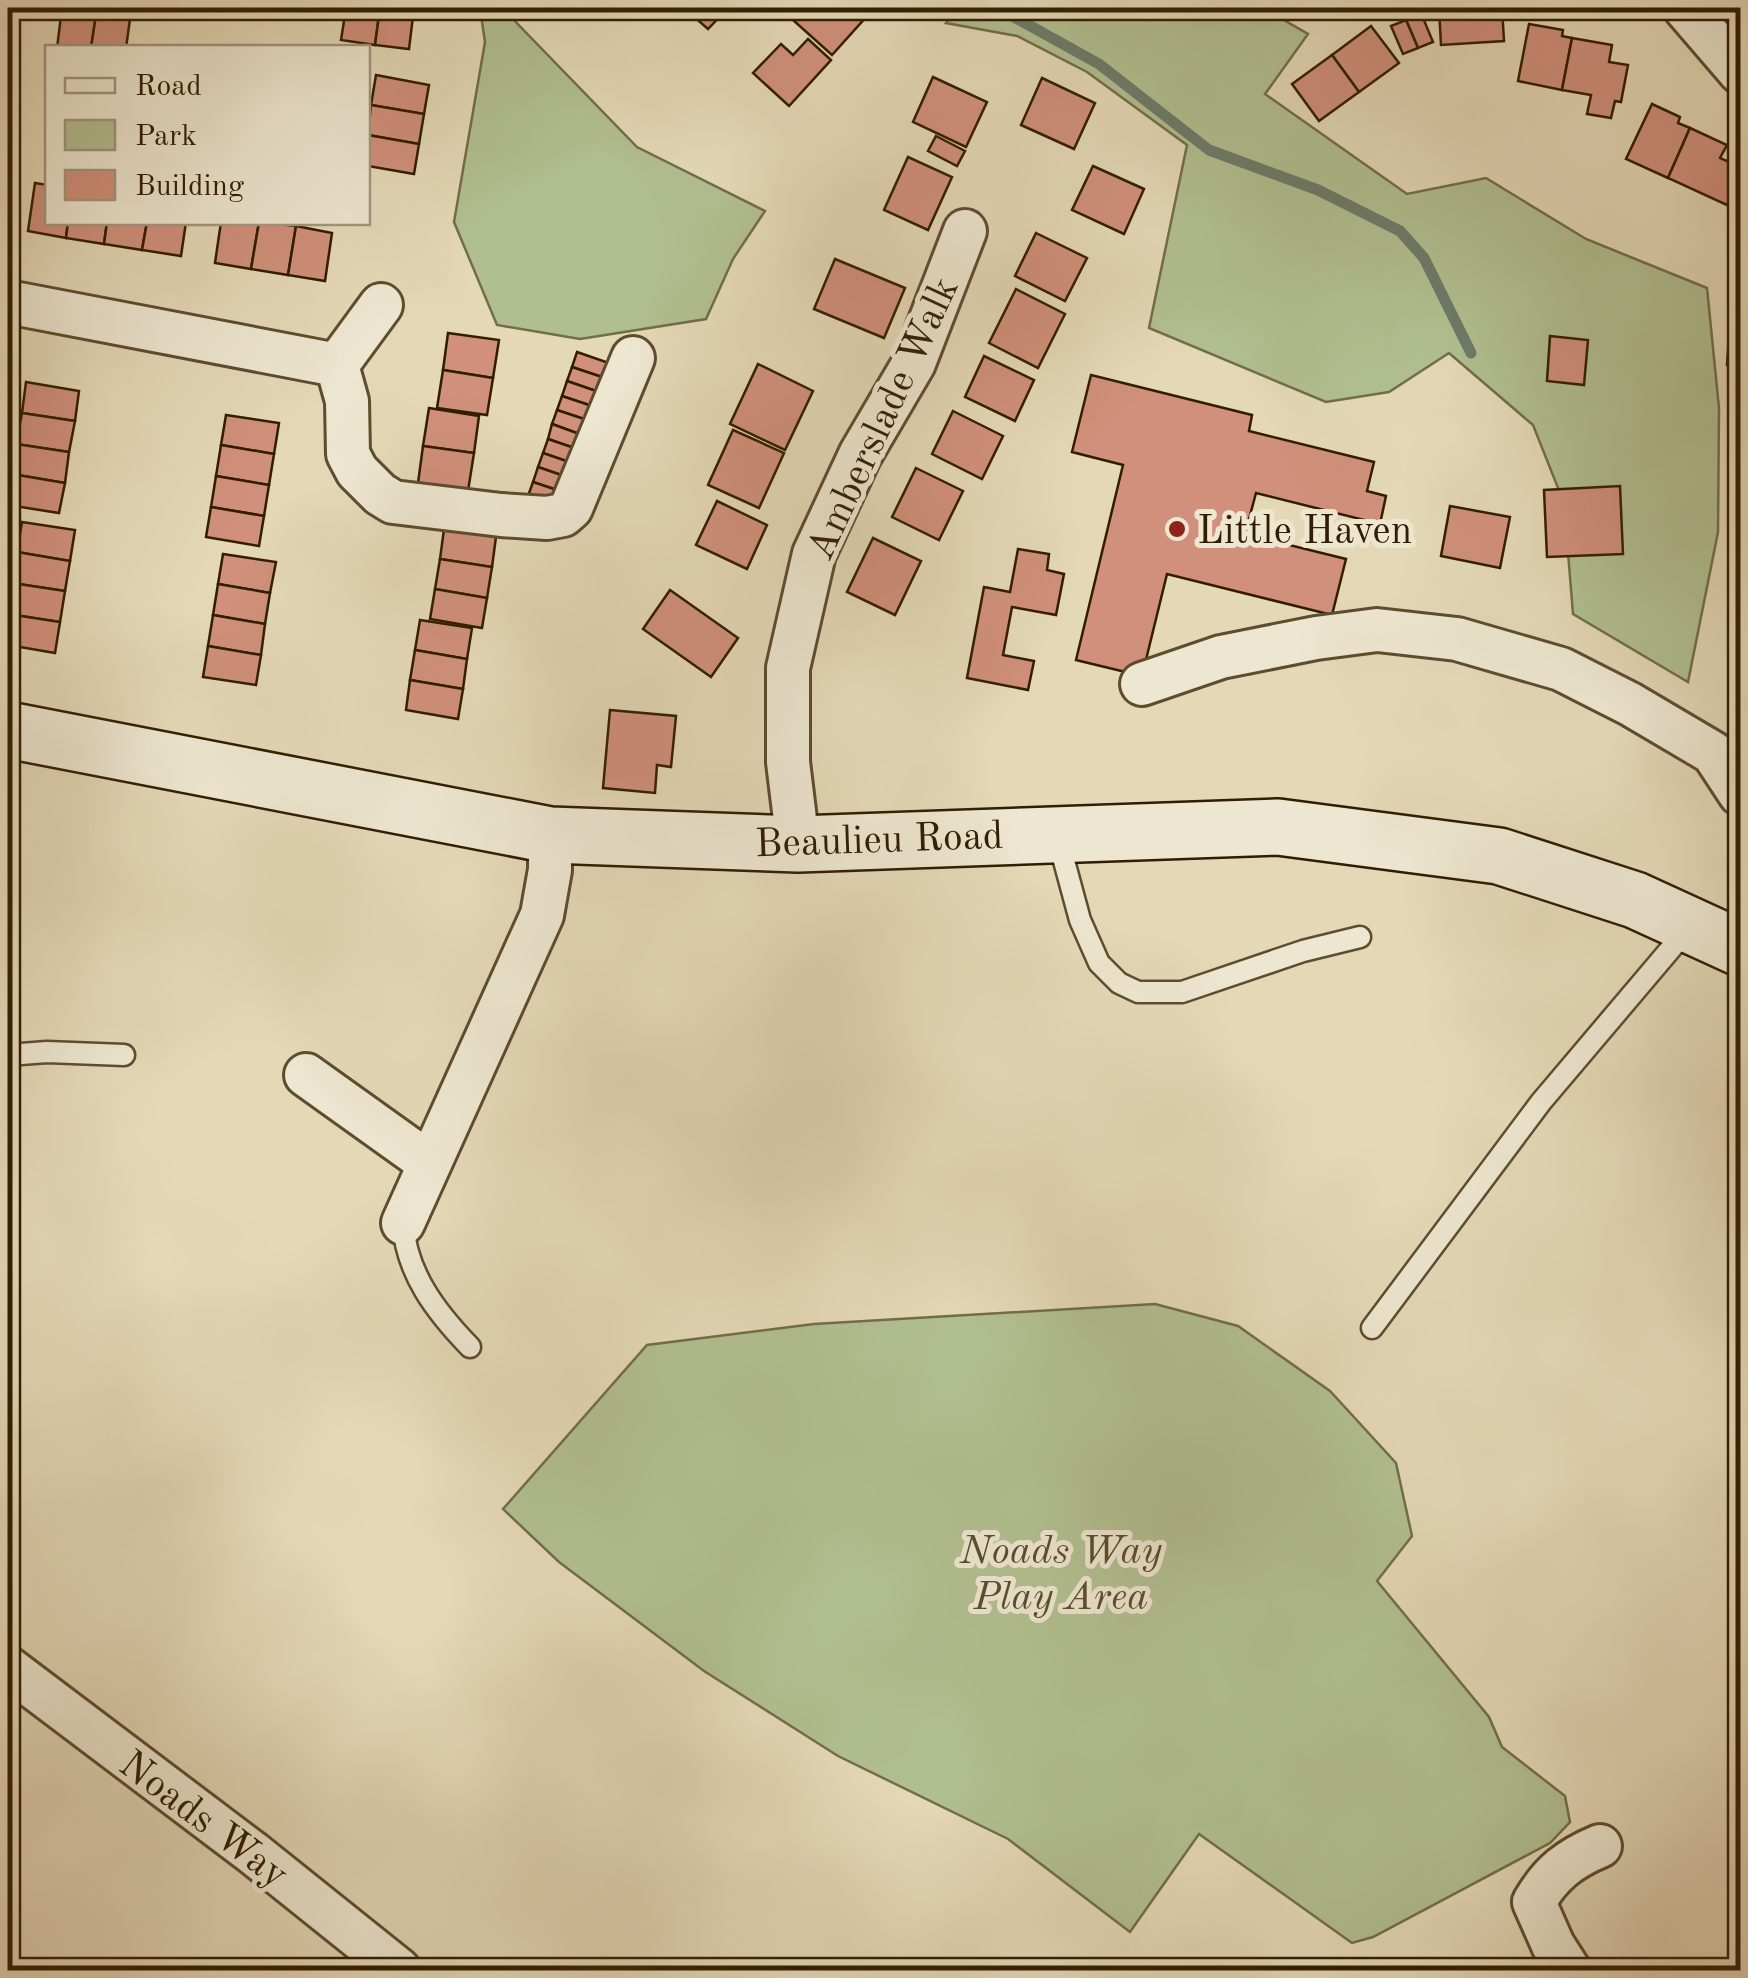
<svg xmlns="http://www.w3.org/2000/svg" width="1748" height="1978" font-family="'Old Standard TT',serif">
<style>
.green{fill:#b1bf90;stroke:#716e49;stroke-width:2.5}
.lines{fill:none;stroke-linecap:round;stroke-linejoin:round}
.stream{stroke:#6d7b69;stroke-width:11}
.building{fill:#d0907b;stroke:#311d02;stroke-width:2.5}
.lane-casing{stroke:#5e4c2f;stroke-width:25}
.street-casing{stroke:#5e4c2f;stroke-width:48}
.secondary-casing{stroke:#311d02;stroke-width:60}
.lane{stroke:#ede6d0;stroke-width:20}
.street{stroke:#ede6d0;stroke-width:42}
.secondary{stroke:#ede6d0;stroke-width:55}
.poi-dot{fill:#8f2418;stroke:#ede6d0;stroke-width:4}
.labels{text-anchor:middle;stroke-width:10;stroke-linejoin:round;paint-order:stroke}
.street-label{font-size:40px;fill:#311d02;stroke:#ede6d0}
.poi-label{font-size:40px;fill:#311d02;stroke:#ede6d0;text-anchor:start}
.park-label{font-size:40px;font-style:italic;fill:#574e2d;stroke:#ede6d0}
</style>
<rect width="100%" height="100%" fill="#e4d8b7"/>
<filter id="stains"><feTurbulence type="fractalNoise" baseFrequency=".002" numOctaves="4"/><feColorMatrix values="0 0 0 0 .2 0 0 0 0 .09 0 0 0 0 .02 0 0 0 .5 -.17"/></filter>
<radialGradient id="worn" r=".72"><stop offset=".6" stop-color="#630" stop-opacity="0"/><stop offset="1" stop-color="#630" stop-opacity=".3"/></radialGradient>
<g class="green">
<path d="M480,8H509V15L637,147L765,211L733,259L706,319L580,339L497,325L454,222L485,42Z"/>
<path d="M956,8H1263L1308,34L1265,94L1407,194L1486,178L1586,239L1707,288L1719,408L1718,532L1688,682L1573,614L1564,503L1533,425L1449,353L1389,392L1326,402L1149,328L1187,145L1087,72L1017,36L946,23Z"/>
<path d="M1155,1304L1238,1326L1330,1391L1396,1463L1412,1536L1377,1581L1489,1717L1502,1747L1565,1796L1570,1822L1550,1843L1373,1937L1352,1943L1199,1834L1130,1932L1008,1839L838,1756L704,1671L559,1562L503,1509L647,1345L814,1324Z"/>
</g>
<g class="lines">
<path class="stream" d="M998,8L1099,64L1209,150L1318,190L1400,231L1424,258L1471,353"/>
</g>
<g class="building">
<path d="M62,8H97L91,48H57Z"/>
<path d="M97,8L131,12L126,48H91Z"/>
<path d="M346,8H380L375,45L341,40Z"/>
<path d="M380,8H414L409,49L375,45Z"/>
<path d="M599,8H617L606,19L596,11Z"/>
<path d="M684,8H728L708,29Z"/>
<path d="M788,8H858L867,16L832,55L784,12Z"/>
<path d="M1439,8H1502L1504,41L1441,45Z"/>
<path d="M1421,13L1433,42L1418,48L1406,20Z"/>
<path d="M1406,20L1418,48L1403,54L1391,26Z"/>
<path d="M1529,24L1563,30L1562,36L1572,38L1562,90L1518,81Z"/>
<path d="M1371,26L1399,63L1359,92L1332,55Z"/>
<path d="M1572,38L1612,45L1609,62L1628,65L1621,102L1615,101L1611,118L1587,114L1591,95L1562,90Z"/>
<path d="M808,39L831,60L789,106L753,73L781,44L793,55Z"/>
<path d="M1332,55L1359,92L1319,121L1292,84Z"/>
<path d="M376,75L429,85L424,114L371,105Z"/>
<path d="M933,77L987,102L966,147L913,122Z"/>
<path d="M1042,78L1095,103L1074,149L1021,125Z"/>
<path d="M1652,104L1680,117L1678,123L1690,128L1668,178L1626,159Z"/>
<path d="M371,105L424,114L419,144L368,135Z"/>
<path d="M1690,128L1727,145L1720,158L1740,167V175L1727,205L1668,178Z"/>
<path d="M368,135L419,144L414,174L368,166Z"/>
<path d="M936,136L965,151L957,166L928,151Z"/>
<path d="M908,157L952,177L928,230L884,210Z"/>
<path d="M1093,166L1144,189L1124,234L1072,210Z"/>
<path d="M35,183L48,185V222H68L66,238L28,231Z"/>
<path d="M68,222H107L104,244L66,238Z"/>
<path d="M107,222H147L142,250L104,244Z"/>
<path d="M147,222H186L181,256L142,250Z"/>
<path d="M221,222H259L251,269L215,263Z"/>
<path d="M259,222L296,226L288,275L251,269Z"/>
<path d="M296,226L332,233L325,281L288,275Z"/>
<path d="M1036,233L1087,258L1065,301L1015,276Z"/>
<path d="M835,259L905,288L884,338L814,309Z"/>
<path d="M1016,289L1065,314L1038,368L989,343Z"/>
<path d="M448,333L499,340L493,378L443,370Z"/>
<path d="M1550,336L1588,340L1584,385L1547,381Z"/>
<path d="M1728,350H1740V365H1727Z"/>
<path d="M577,352L609,363L605,378L572,367Z"/>
<path d="M984,356L1034,380L1015,421L965,397Z"/>
<path d="M758,364L813,391L785,450L730,424Z"/>
<path d="M572,367L605,378L599,392L567,381Z"/>
<path d="M443,370L493,378L487,415L437,408Z"/>
<path d="M1091,375L1252,415L1249,431L1374,462L1367,491L1386,496L1380,524L1256,493L1245,534L1346,559L1332,615L1167,574L1142,676L1076,660L1123,465L1072,452Z"/>
<path d="M567,381L599,392L595,407L562,396Z"/>
<path d="M26,382L79,391L75,421L22,413Z"/>
<path d="M562,396L595,407L590,421L557,410Z"/>
<path d="M429,408L479,416L474,453L423,446Z"/>
<path d="M557,410L590,421L585,436L552,424Z"/>
<path d="M953,411L1003,436L982,479L932,454Z"/>
<path d="M22,413L75,421L69,452L16,444Z"/>
<path d="M226,415L279,423L274,454L221,445Z"/>
<path d="M552,424L585,436L580,450L548,439Z"/>
<path d="M733,430L784,453L759,508L708,485Z"/>
<path d="M548,439L580,450L575,464L543,453Z"/>
<path d="M16,444L69,452L65,483L12,474Z"/>
<path d="M221,445L274,454L269,485L216,476Z"/>
<path d="M423,446L474,453L468,491L418,483Z"/>
<path d="M543,453L575,464L570,478L538,467Z"/>
<path d="M538,467L570,478L566,493L533,482Z"/>
<path d="M916,468L963,491L939,540L892,517Z"/>
<path d="M12,474L65,483L59,513L8,505Z"/>
<path d="M216,476L269,485L264,516L211,507Z"/>
<path d="M533,482L566,493L561,507L528,496Z"/>
<path d="M1620,486L1623,554L1547,557L1544,490Z"/>
<path d="M717,501L767,525L747,569L696,545Z"/>
<path d="M1450,506L1510,517L1500,568L1441,556Z"/>
<path d="M211,507L264,516L259,546L206,537Z"/>
<path d="M22,522L75,530L70,561L17,552Z"/>
<path d="M444,529L496,537L492,567L440,559Z"/>
<path d="M873,538L921,561L895,615L847,592Z"/>
<path d="M1018,549L1049,554L1047,570L1064,574L1056,615L1012,607L1003,655L1034,661L1028,690L967,678L984,587L1010,592Z"/>
<path d="M17,552L70,561L65,591L12,583Z"/>
<path d="M223,554L276,562L270,593L218,584Z"/>
<path d="M440,559L492,567L487,598L435,589Z"/>
<path d="M12,583L65,591L60,622L8,614Z"/>
<path d="M218,584L270,593L265,624L213,615Z"/>
<path d="M435,589L487,598L482,628L430,619Z"/>
<path d="M670,590L738,638L711,677L643,629Z"/>
<path d="M8,614L60,622L55,653L8,645Z"/>
<path d="M213,615L265,624L261,655L208,646Z"/>
<path d="M420,620L472,628L467,659L415,650Z"/>
<path d="M208,646L261,655L256,685L203,677Z"/>
<path d="M415,650L467,659L463,689L410,680Z"/>
<path d="M410,680L463,689L458,719L406,710Z"/>
<path d="M610,710L676,716L671,767L657,765L655,793L603,788Z"/>
</g>
<g class="lines">
<defs>
<g id="lane">
<path d="M1057,835L1080,920L1099,963L1119,983L1138,992H1182L1303,951L1360,937"/>
<path d="M8,1055L47,1052L124,1055"/>
<path d="M403,1223C406,1273 436,1312 470,1347"/>
<path d="M1372,1328L1541,1102L1690,926"/>
</g>
<g id="street">
<path d="M1685,8L1740,72"/>
<path d="M8,302L337,365L347,401L348,454L357,471L380,494L393,502L501,515L547,518L563,515L571,508L633,358"/>
<path d="M337,365L381,305"/>
<path d="M1142,684L1221,657L1316,638L1377,630L1457,639L1561,669L1630,704L1713,753L1740,794"/>
<path d="M798,844L788,762V668L814,554L860,455L914,363L965,231"/>
<path d="M306,1075L429,1163"/>
<path d="M403,1223L542,915L550,870V835"/>
<path d="M8,1668L253,1853L399,1970"/>
<path d="M1569,1970L1553,1945L1534,1902C1551,1873 1569,1859 1600,1846"/>
</g>
<path id="secondary" d="M8,730L550,835L798,844L1278,827L1499,856L1635,900L1740,948"/>
</defs>
<use href="#lane" class="lane-casing"/>
<use href="#street" class="street-casing"/>
<use href="#secondary" class="secondary-casing"/>
<use href="#lane" class="lane"/>
<use href="#street" class="street"/>
<use href="#secondary" class="secondary"/>
</g>
<circle class="poi-dot" cx="1177" cy="529" r="10"/>
<g class="labels">
<g class="street-label">
<text transform="translate(881 418) rotate(-65)" y="14">Amberslade Walk</text>
<text transform="translate(879 838) rotate(-2)" y="14">Beaulieu Road</text>
<text transform="translate(205 1818) rotate(37)" y="14">Noads Way</text>
</g>
<g class="poi-label">
<text x="1197" y="543">Little Haven</text>
</g>
<g class="park-label">
<text x="1061" y="1563">Noads Way<tspan x="1061" dy="46">Play Area</tspan></text>
</g>
</g>
<rect width="1748" height="1978" fill="none" stroke="#e4d8b7" stroke-width="40"/>
<rect x="10" y="10" width="1728" height="1958" fill="none" stroke="#311d02" stroke-width="5"/>
<rect x="20" y="20" width="1708" height="1938" fill="none" stroke="#311d02" stroke-width="2.5"/>
<rect x="45" y="45" width="325" height="180" fill="#ede6d0" stroke="#a2967e" stroke-width="2.5"/>
<rect x="65" y="78" width="50" height="15" fill="#ede6d0" stroke="#a2967e" stroke-width="2.5"/>
<text x="135" y="95" font-size="30" fill="#311d02">Road</text>
<rect x="65" y="120" width="50" height="30" fill="#b1bf90" stroke="#a2967e" stroke-width="2.5"/>
<text x="135" y="145" font-size="30" fill="#311d02">Park</text>
<rect x="65" y="170" width="50" height="30" fill="#d0907b" stroke="#a2967e" stroke-width="2.5"/>
<text x="135" y="195" font-size="30" fill="#311d02">Building</text>
<rect width="100%" height="100%" filter="url(#stains)"/>
<rect width="100%" height="100%" fill="url(#worn)"/>
</svg>
